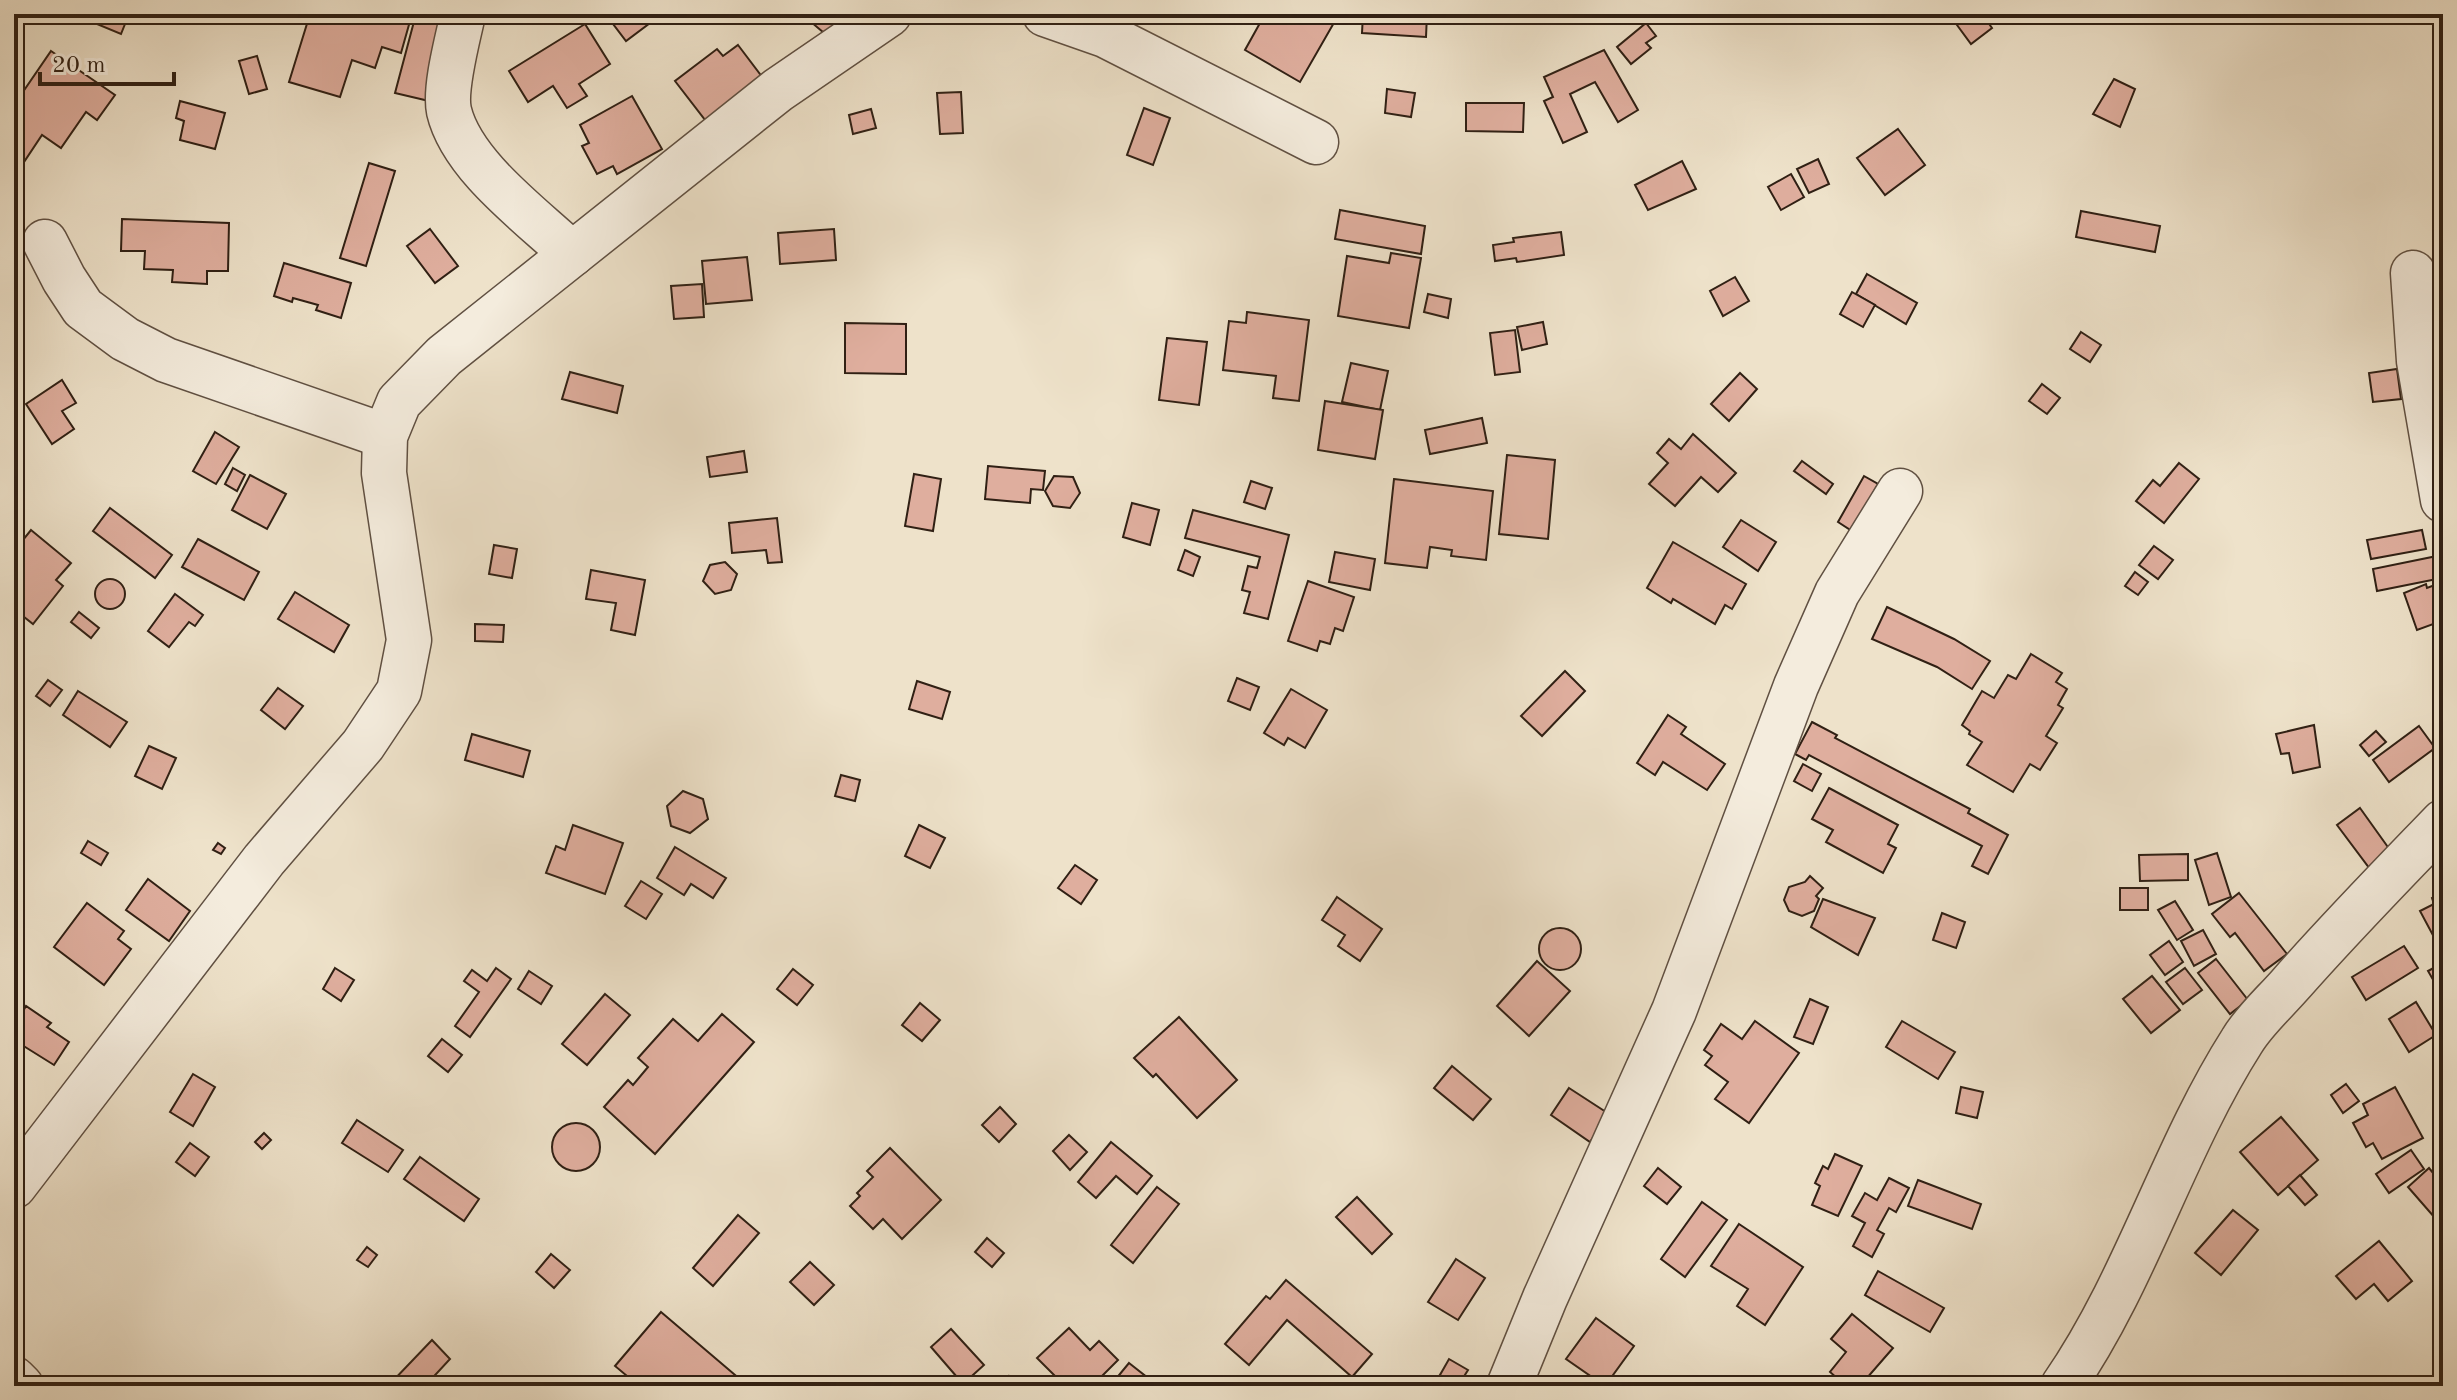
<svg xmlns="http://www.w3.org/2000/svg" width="2457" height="1400" font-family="'Old Standard TT',serif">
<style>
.building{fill:#dfae9e;stroke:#302014;stroke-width:2}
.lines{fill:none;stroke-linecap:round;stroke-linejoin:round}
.minor-casing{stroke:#605042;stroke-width:47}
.minor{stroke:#f4ecdd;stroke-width:44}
</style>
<rect width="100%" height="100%" fill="#eee2ca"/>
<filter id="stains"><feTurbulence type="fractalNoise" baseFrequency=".0025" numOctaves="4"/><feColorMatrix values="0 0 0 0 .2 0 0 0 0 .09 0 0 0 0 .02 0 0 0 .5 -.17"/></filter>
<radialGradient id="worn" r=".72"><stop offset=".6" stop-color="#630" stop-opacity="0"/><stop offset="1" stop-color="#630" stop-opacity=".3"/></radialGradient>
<g class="building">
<path d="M95,14H129L121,34L92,22Z"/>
<path d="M310,14H412L401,53L382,47L375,68L352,60L340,97L289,82Z"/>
<path d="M416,14H445L429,101L395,93Z"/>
<path d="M610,14H662L626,41L607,16Z"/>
<path d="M818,14H839L845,19L830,38L811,22Z"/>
<path d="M1265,14H1339L1300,82L1245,50Z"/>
<path d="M1363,14H1427L1426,37L1362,33Z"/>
<path d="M1972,14H1982L1992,28L1971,44L1957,25Z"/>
<path d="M1646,23L1656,36L1646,43L1651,48L1631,64L1617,47Z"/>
<path d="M585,24L610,64L579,84L587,96L567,108L553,86L528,102L509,71Z"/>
<path d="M738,45L766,82L709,125L675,81L717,49L723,56Z"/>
<path d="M1604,50L1638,110L1618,122L1595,82L1570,94L1587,132L1563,143L1544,101L1553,97L1544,77Z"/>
<path d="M51,51L115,95L97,120L86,112L61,148L42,135L20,168L14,164V105Z"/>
<path d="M257,56L267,89L249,94L239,61Z"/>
<path d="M2114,79L2135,89L2120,127L2093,114Z"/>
<path d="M1387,89L1415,93L1411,117L1385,113Z"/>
<path d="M961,92L963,133L940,134L937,93Z"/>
<path d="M632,96L662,149L617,174L613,166L597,174L582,146L589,143L580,125Z"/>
<path d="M180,101L225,113L215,149L180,140L184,121L176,118Z"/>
<path d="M1466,103H1524L1523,132L1466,131Z"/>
<path d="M1144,108L1170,118L1153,165L1127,155Z"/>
<path d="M871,109L876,128L853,134L849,115Z"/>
<path d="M1898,129L1925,165L1885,195L1857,158Z"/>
<path d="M1818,159L1829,184L1809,193L1797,169Z"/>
<path d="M1682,161L1696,189L1648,210L1635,185Z"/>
<path d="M369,163L395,171L366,266L340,258Z"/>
<path d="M1791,174L1804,197L1781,210L1768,187Z"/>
<path d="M1340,210L1425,226L1421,254L1335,239Z"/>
<path d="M2081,211L2160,226L2155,252L2076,237Z"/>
<path d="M122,219L229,223L228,271H207V284L172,282L173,270L144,269L145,251H121Z"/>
<path d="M430,229L458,266L435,283L407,246Z"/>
<path d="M834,229L836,260L780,264L778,233Z"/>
<path d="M1561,232L1564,255L1517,262L1516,258L1495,261L1493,245L1514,242L1513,238Z"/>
<path d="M1391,253L1421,258L1409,328L1338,316L1347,256L1389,263Z"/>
<path d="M747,257L752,300L706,304L702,261Z"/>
<path d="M284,263L351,283L341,318L316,310L318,305L293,298L292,302L274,296Z"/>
<path d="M1867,274L1917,303L1906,324L1856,294Z"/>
<path d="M1735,277L1749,301L1723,316L1710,291Z"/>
<path d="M702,284L704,317L674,319L671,286Z"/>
<path d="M1852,292L1875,305L1863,327L1840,314Z"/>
<path d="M1428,294L1451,299L1448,318L1424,312Z"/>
<path d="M1247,312L1309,320L1299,401L1273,398L1276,376L1223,370L1229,321L1246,323Z"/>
<path d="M1543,322L1547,344L1522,350L1517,327Z"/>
<path d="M2443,322V363L2436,364L2431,323Z"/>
<path d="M845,323L906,324V374L845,373Z"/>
<path d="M1515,330L1520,372L1495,375L1490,333Z"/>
<path d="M2081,332L2101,345L2090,362L2070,349Z"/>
<path d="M1167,338L1207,342L1199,405L1159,400Z"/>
<path d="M1351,363L1388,371L1380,410L1342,402Z"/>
<path d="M2397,369L2401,399L2373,402L2369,373Z"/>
<path d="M570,372L623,386L617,413L562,399Z"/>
<path d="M1740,373L1757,389L1729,421L1711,404Z"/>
<path d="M62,380L76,403L62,411L74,429L52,444L26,404Z"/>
<path d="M2042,384L2060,398L2047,414L2029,401Z"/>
<path d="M1325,401L1383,410L1375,459L1318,450Z"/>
<path d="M1482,418L1487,443L1430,454L1425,430Z"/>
<path d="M215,432L239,447L216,484L193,471Z"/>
<path d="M1693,434L1736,473L1718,492L1701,477L1675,506L1649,484L1668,463L1657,453L1669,439L1681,449Z"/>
<path d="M744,451L747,472L710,477L707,457Z"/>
<path d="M1507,455L1555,460L1548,539L1499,534Z"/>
<path d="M1802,461L1833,484L1826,494L1794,471Z"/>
<path d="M2179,463L2199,479L2164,523L2136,501L2153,480L2160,486Z"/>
<path d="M988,466L1045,471L1043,490L1031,489L1030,503L985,499Z"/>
<path d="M233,468L245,475L237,491L225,484Z"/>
<path d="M914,474L941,479L933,531L905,526Z"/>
<path d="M250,475L286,494L267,529L232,510Z"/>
<path d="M1054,476L1073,477L1080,493L1070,508L1053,506L1045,491Z"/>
<path d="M1864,476L1878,484L1852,531L1838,522Z"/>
<path d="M1394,479L1493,491L1486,560L1451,556L1452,550L1430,547L1427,568L1385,563Z"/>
<path d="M1251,481L1272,488L1265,509L1244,502Z"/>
<path d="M1132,503L1159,510L1150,545L1123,537Z"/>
<path d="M110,508L172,555L155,578L93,531Z"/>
<path d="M1193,510L1289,535L1268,619L1244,613L1250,592L1242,590L1248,566L1257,568L1260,557L1185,538Z"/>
<path d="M777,518L782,562L768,563L766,550L732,553L729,523Z"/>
<path d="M1741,520L1776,542L1758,571L1723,547Z"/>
<path d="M31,530L71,563L56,580L63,586L33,624L14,609V551Z"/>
<path d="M2422,530L2426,549L2371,559L2367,540Z"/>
<path d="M198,539L259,572L244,600L182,567Z"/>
<path d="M1673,542L1746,584L1732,609L1725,605L1715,624L1673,599L1671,603L1647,588Z"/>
<path d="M494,545L517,549L512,578L489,574Z"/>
<path d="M2154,546L2173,560L2158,579L2139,565Z"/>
<path d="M1185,550L1200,557L1193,576L1178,570Z"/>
<path d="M1335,552L1375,559L1370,590L1329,582Z"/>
<path d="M2437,556L2442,578L2377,591L2373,569Z"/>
<path d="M725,562L737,574L731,590L715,594L703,581L710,565Z"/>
<path d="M591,570L645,580L635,635L611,630L616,603L586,599Z"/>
<path d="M2135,572L2148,582L2138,595L2125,586Z"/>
<circle cx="110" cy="594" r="15"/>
<path d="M1308,581L1354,597L1343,631L1335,628L1330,644L1320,641L1317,651L1288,641Z"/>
<path d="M2443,582V603L2434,606L2439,622L2417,630L2404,593L2426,584L2427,588Z"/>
<path d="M295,592L349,625L334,652L278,619Z"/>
<path d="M175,594L203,615L195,626L189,622L169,647L148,631Z"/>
<path d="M1887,607L1954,639L1990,661L1972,689L1937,667L1872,639Z"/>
<path d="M79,612L99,628L91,638L71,622Z"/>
<path d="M475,624L504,625L503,642L475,641Z"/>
<path d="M2031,654L2062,673L2056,682L2067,689L2058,705L2063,708L2046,736L2057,743L2040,770L2030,764L2013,792L1967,765L1982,742L1969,734L1970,731L1962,725L1982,691L1994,698L2008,675L2016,679Z"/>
<path d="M1565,671L1585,691L1542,736L1521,716Z"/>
<path d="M1237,678L1259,687L1250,710L1228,701Z"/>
<path d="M48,680L62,690L50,706L36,696Z"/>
<path d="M917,681L950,692L942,719L909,709Z"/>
<path d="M278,688L303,706L285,729L261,710Z"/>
<path d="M1291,689L1327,710L1305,748L1288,738L1284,745L1264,733Z"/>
<path d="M78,691L127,722L110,747L63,715Z"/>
<path d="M1668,715L1686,727L1681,734L1725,764L1707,790L1663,762L1655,775L1637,763Z"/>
<path d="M1812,722L1837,735L1835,738L1970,809L1968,813L2008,835L1988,874L1972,866L1982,846L1809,755L1806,760L1795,754Z"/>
<path d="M2314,725L2320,767L2293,773L2289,753L2281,754L2276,734Z"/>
<path d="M2419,726L2435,748L2389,782L2373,760Z"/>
<path d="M2376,731L2386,742L2369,756L2360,745Z"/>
<path d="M472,734L530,751L523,777L465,760Z"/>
<path d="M149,746L176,758L162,789L135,776Z"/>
<path d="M1803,764L1821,774L1812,791L1794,781Z"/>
<path d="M841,775L860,780L855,801L835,796Z"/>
<path d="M1829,788L1898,825L1888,844L1896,848L1883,873L1826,842L1833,830L1812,819Z"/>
<path d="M683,791L703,799L708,819L690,833L671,826L667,806Z"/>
<path d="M2360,808L2395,857L2373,873L2337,825Z"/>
<path d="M573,825L623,843L605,894L546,873L556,846L565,850Z"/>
<path d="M919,825L945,838L930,868L905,856Z"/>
<path d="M88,841L108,853L101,865L81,853Z"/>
<path d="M218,843L225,848L221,854L213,850Z"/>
<path d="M675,847L726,878L713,898L691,884L684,895L657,878Z"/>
<path d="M2217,853L2231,897L2209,905L2195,860Z"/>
<path d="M2188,854V880L2140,881L2139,855Z"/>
<path d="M1075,865L1097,880L1081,904L1058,888Z"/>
<path d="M1810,876L1823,888L1816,896L1819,899L1814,911L1802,916L1789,911L1784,900L1789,887L1805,882Z"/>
<path d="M148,879L190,911L169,941L126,910Z"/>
<path d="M641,881L662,894L646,919L625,906Z"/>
<rect x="2120" y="888" width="28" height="22"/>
<path d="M2443,892V954L2420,911L2434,904L2432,898Z"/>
<path d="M2239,893L2287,954L2264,971L2235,933L2230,937L2212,914Z"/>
<path d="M1337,897L1382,929L1360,961L1338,946L1345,935L1322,920Z"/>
<path d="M1823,899L1875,918L1858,955L1811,927Z"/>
<path d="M2175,901L2193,930L2177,940L2158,910Z"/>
<path d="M87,903L124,931L118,939L131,949L104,985L54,947Z"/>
<path d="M1942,913L1965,922L1956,948L1933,940Z"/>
<circle cx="1560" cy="949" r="21"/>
<path d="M2203,930L2216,954L2194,966L2181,941Z"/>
<path d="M2169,941L2183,962L2165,975L2150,955Z"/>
<path d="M2404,946L2418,968L2366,1000L2352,977Z"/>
<path d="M2216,959L2248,1000L2230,1014L2198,973Z"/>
<path d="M1537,961L1570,991L1529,1036L1497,1006Z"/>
<path d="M2443,963V997L2428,971Z"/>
<path d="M335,968L354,980L341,1001L323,989Z"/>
<path d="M496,968L511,979L470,1037L455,1026L479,992L464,981L472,970L487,981Z"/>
<path d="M2185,968L2202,990L2183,1004L2166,982Z"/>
<path d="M793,969L813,985L797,1005L777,989Z"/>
<path d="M529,971L552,986L541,1004L518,989Z"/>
<path d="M2152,976L2180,1010L2151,1033L2123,999Z"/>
<path d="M605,994L630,1015L587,1065L562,1044Z"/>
<path d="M1810,999L1828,1007L1813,1044L1794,1037Z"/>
<path d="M2416,1002L2436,1035L2409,1052L2389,1019Z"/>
<path d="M920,1003L940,1020L922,1041L902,1025Z"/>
<path d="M14,1005L23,1011L26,1006L51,1023L47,1027L69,1042L54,1065L14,1040Z"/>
<path d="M722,1014L754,1042L655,1154L604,1107L628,1080L633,1085L648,1067L638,1058L673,1019L698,1041Z"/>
<path d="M1179,1017L1237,1080L1197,1118L1156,1074L1153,1077L1134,1058Z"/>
<path d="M1755,1021L1799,1053L1749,1123L1715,1099L1728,1082L1705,1065L1712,1056L1704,1050L1721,1024L1742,1039Z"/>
<path d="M1902,1021L1955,1052L1938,1079L1886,1047Z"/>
<path d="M442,1039L462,1055L448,1072L428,1056Z"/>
<path d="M1452,1066L1491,1099L1473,1120L1434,1088Z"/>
<path d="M193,1074L215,1087L193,1126L170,1112Z"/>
<path d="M2346,1084L2359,1101L2343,1113L2331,1095Z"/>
<path d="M1961,1087L1983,1092L1977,1118L1956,1113Z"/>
<path d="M2395,1087L2423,1138L2382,1159L2373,1143L2366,1147L2353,1123L2368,1115L2363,1104Z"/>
<path d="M1569,1088L1609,1114L1590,1142L1551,1115Z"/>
<path d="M1000,1107L1016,1124L999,1142L982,1125Z"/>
<path d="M2281,1117L2318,1160L2278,1195L2240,1152Z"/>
<path d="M357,1120L403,1150L388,1172L342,1143Z"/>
<circle cx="576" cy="1147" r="24"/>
<path d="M264,1133L271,1140L262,1149L255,1142Z"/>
<path d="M1069,1135L1087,1152L1070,1170L1053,1151Z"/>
<path d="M1111,1142L1152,1176L1137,1194L1116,1176L1096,1198L1078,1182Z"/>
<path d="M190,1143L209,1157L195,1176L176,1162Z"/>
<path d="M890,1148L941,1200L902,1239L883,1219L873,1229L850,1206L860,1196L857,1193L873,1177L867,1171Z"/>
<path d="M2411,1150L2424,1169L2389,1193L2376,1174Z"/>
<path d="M1835,1154L1862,1166L1838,1216L1812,1205L1820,1186L1815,1183L1823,1166L1828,1169Z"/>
<path d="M420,1157L479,1199L464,1221L404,1179Z"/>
<path d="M1658,1168L1681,1187L1667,1204L1644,1186Z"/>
<path d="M2429,1168L2443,1185V1210L2435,1218L2408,1187Z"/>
<path d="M2300,1175L2317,1195L2305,1205L2288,1186Z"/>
<path d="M1889,1178L1909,1188L1896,1212L1889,1208L1877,1230L1884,1234L1872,1257L1853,1246L1865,1223L1852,1216L1865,1193L1877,1200Z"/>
<path d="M1918,1180L1981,1204L1972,1229L1908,1206Z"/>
<path d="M1157,1187L1179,1204L1133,1263L1111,1245Z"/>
<path d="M1357,1197L1392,1234L1372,1254L1336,1217Z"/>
<path d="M1702,1202L1727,1220L1685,1277L1661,1259Z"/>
<path d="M2233,1210L2258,1230L2221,1275L2195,1253Z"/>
<path d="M738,1215L759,1233L713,1286L693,1268Z"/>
<path d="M1739,1224L1803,1267L1765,1325L1737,1306L1748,1289L1711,1266Z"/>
<path d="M987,1238L1004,1253L992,1267L975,1252Z"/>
<path d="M2379,1241L2412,1281L2388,1301L2374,1284L2356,1299L2336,1276Z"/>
<path d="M367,1247L377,1255L368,1267L357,1260Z"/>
<path d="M551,1254L570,1270L554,1288L536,1272Z"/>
<path d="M1456,1259L1485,1278L1458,1320L1428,1302Z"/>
<path d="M810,1262L834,1285L814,1305L790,1282Z"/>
<path d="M1878,1271L1944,1308L1930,1332L1865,1295Z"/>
<path d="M1286,1280L1372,1354L1352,1377L1287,1320L1249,1365L1225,1344L1266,1296L1270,1299Z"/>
<path d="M661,1312L748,1386H639L615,1366Z"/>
<path d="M1852,1314L1893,1348L1860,1386H1846L1830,1372L1846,1352L1831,1339Z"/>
<path d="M1596,1318L1634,1346L1605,1386L1566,1359Z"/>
<path d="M1069,1328L1090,1350L1099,1341L1118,1360L1092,1386H1065L1037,1358Z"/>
<path d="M951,1329L984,1365L963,1384L931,1347Z"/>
<path d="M432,1340L450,1359L425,1386H388Z"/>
<path d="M1449,1359L1468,1370L1458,1386L1440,1375Z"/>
<path d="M1129,1363L1148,1378L1142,1386H1110Z"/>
<path d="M1009,1376L1020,1386H1001Z"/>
<path d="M1153,1378L1162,1386H1147Z"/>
</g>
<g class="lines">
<defs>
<g id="minor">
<path d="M463,14C458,38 444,88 449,111C462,166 532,216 572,254"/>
<path d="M1045,14L1105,35L1316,142"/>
<path d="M45,242L64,279L83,308L125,339L166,360L385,436"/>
<path d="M2413,273L2419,361L2443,500"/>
<path d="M14,1186L264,860L363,745L399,691L409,640L384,473L385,436L399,402L444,356L778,90L889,14"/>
<path d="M14,1379L21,1386"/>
<path d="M1509,1386L1545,1298L1674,1011L1796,686L1837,593L1900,491"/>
<path d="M2063,1386C2137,1279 2172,1151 2242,1041C2254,1021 2273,1004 2289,986C2338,930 2391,876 2443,822"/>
</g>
</defs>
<use href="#minor" class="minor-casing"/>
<use href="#minor" class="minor"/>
</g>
<rect width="2457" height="1400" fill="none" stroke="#eee2ca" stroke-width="48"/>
<rect x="16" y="16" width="2425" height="1368" fill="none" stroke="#302014" stroke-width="4"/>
<rect x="24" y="24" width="2409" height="1352" fill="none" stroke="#302014" stroke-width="2"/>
<path d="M40 72v12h134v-12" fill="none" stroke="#302014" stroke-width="4"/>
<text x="52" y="72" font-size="24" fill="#302014" stroke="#f4ecdd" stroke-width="6" paint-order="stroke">20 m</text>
<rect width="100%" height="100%" filter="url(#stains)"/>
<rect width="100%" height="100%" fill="url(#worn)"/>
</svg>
